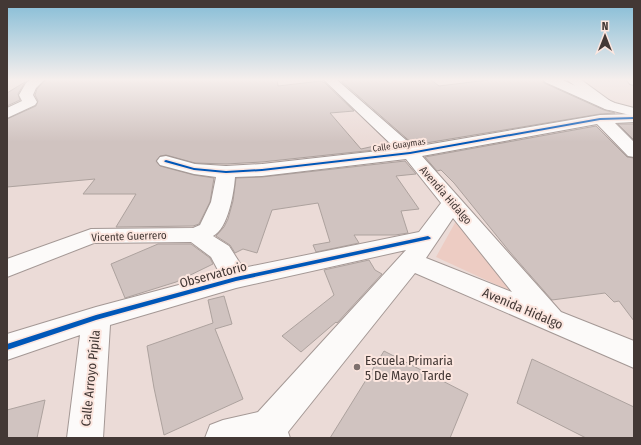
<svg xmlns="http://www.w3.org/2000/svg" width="641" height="445" font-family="'Fira Sans Condensed',sans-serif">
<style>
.green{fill:#edccc3}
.building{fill:#d0c3c0;stroke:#ada29e}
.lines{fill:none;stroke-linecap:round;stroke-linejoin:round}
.minor-casing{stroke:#a49895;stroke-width:2}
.tertiary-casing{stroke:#a49895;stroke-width:2}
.minor{fill:#fcfaf9;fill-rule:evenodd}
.tertiary{fill:#fcfaf9;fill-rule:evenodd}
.cycleway-casing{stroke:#fce6df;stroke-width:3}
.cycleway{fill:#0057b8;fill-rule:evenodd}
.poi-dot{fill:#7e716e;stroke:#fce6df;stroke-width:1.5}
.labels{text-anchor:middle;stroke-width:4;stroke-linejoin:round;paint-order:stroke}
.far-street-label{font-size:9px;fill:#433835;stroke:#fce6df}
.street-label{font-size:11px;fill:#433835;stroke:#fce6df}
.near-street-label{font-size:13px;fill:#433835;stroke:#fce6df}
.near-poi-label{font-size:13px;fill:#433835;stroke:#fce6df;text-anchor:start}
</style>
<rect width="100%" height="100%" fill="#ebdbd7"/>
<path class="green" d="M456,221L512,292L436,257Z"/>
<g class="building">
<path d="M46,79H277L278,86L321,81L325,83L354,111L330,113L361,149L388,143L393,148L262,162L226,164L195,163L166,155L160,156L156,161L160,166L194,175L214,178L210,202L199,224L193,226L116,227L136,194H83L95,179L7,187V119L36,106L38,101L35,95L37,89Z"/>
<path d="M358,79H430L439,86L496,79H542L544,83L604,110L615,113L600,114L414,145L341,81Z"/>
<path d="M25,82L18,94L20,100L7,106V93Z"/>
<path d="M618,124H634V140Z"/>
<path d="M596,126L627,157L634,158V321L619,301L614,302L605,293L552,300L509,251L454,183L441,170L437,171L425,157Z"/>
<path d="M405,161L416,174L396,176L419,209L401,211L408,233L395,235H354L359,243L316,252L313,245L330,242L318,203L272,210L257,253L243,249L235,253L230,245L216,236L224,227L228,219L233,201L236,178L262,177Z"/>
<path d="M158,244H191L210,258L213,264L176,282L125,298L111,264Z"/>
<path d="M369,260L375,270L382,274L337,323L336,322L301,352L282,336L334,295L324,270Z"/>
<path d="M224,296L232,324L215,329L243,399L164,435L154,388L147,346L213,323L208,300Z"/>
<path d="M384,351L468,394L450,438H330Z"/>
<path d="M532,359L634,407V438H586L517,403Z"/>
<path d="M45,400L37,438H7V410Z"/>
</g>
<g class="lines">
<defs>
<g id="minor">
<path d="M31,79H45L36,88L33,95L37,102L35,105L7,118V108L22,101L19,95L26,83Z"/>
<path d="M323,79H336L414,147L600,115L634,114V122L615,123L634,142V157L628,156L597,124L422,156L561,312L634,341V368L415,273L288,432L290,438H205L210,425L223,420L258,412L406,250L236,288L110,325L103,438H67L80,335L7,360V334L96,307L220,274L211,257L191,242L94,243L7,277V259L91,229L193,228L200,225L211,202L216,177L194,174L160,165L157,161L160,157L166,156L195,164L226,166L262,164L396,149ZM406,159L441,203L419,232L243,268L229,246L213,236C228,229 234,192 235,177L262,176ZM453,218L512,292L426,258Z"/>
<path d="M566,79H580L617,106L615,109L610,110L605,109Z"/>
<path d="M626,79H634V85L630,84Z"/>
</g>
<path id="tertiary" d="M543,79H560L615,103L634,108V116L605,109L545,82Z"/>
</defs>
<use href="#minor" class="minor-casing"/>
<use href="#tertiary" class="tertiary-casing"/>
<use href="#minor" class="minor"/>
<use href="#tertiary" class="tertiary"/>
<defs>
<g id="cycleway">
<path d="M634,117V119L600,120L410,154L262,171L226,173L194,170L165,162L164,161L166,160L194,168L226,171L262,169L410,152L600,118Z"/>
<path d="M428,236L431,238L430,239L236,281L96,320L7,350V344L96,315L236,277Z"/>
</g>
</defs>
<use href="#cycleway" class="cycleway-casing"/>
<use href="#cycleway" class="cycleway"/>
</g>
<linearGradient id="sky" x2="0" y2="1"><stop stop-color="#84bcd6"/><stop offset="0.56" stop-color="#f6efed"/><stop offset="1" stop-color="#f6efed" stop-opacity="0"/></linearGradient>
<rect width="641" height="142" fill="url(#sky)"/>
<circle class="poi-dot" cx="357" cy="367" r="4"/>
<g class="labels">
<g class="far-street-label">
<text transform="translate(399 145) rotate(-8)" y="3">Calle Guaymas</text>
</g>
<g class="street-label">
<text transform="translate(446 195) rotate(49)" y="4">Avendia Hidalgo</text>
<text transform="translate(129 236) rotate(-2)" y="4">Vicente Guerrero</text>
</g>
<g class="near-street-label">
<text transform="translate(213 274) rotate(-15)" y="5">Observatorio</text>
<text transform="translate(523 308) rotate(23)" y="5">Avenida Hidalgo</text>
<text transform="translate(90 378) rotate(-84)" y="5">Calle Arroyo Pípila</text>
</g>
<g class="near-poi-label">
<text x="365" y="365">Escuela Primaria<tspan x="365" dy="15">5 De Mayo Tarde</tspan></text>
</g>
</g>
<rect width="641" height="445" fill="none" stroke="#433835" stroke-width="16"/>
<g transform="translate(605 36)" stroke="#fce6df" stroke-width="3" paint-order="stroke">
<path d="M0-3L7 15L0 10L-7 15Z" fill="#433835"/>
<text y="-6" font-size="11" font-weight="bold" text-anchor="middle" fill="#433835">N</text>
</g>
</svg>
